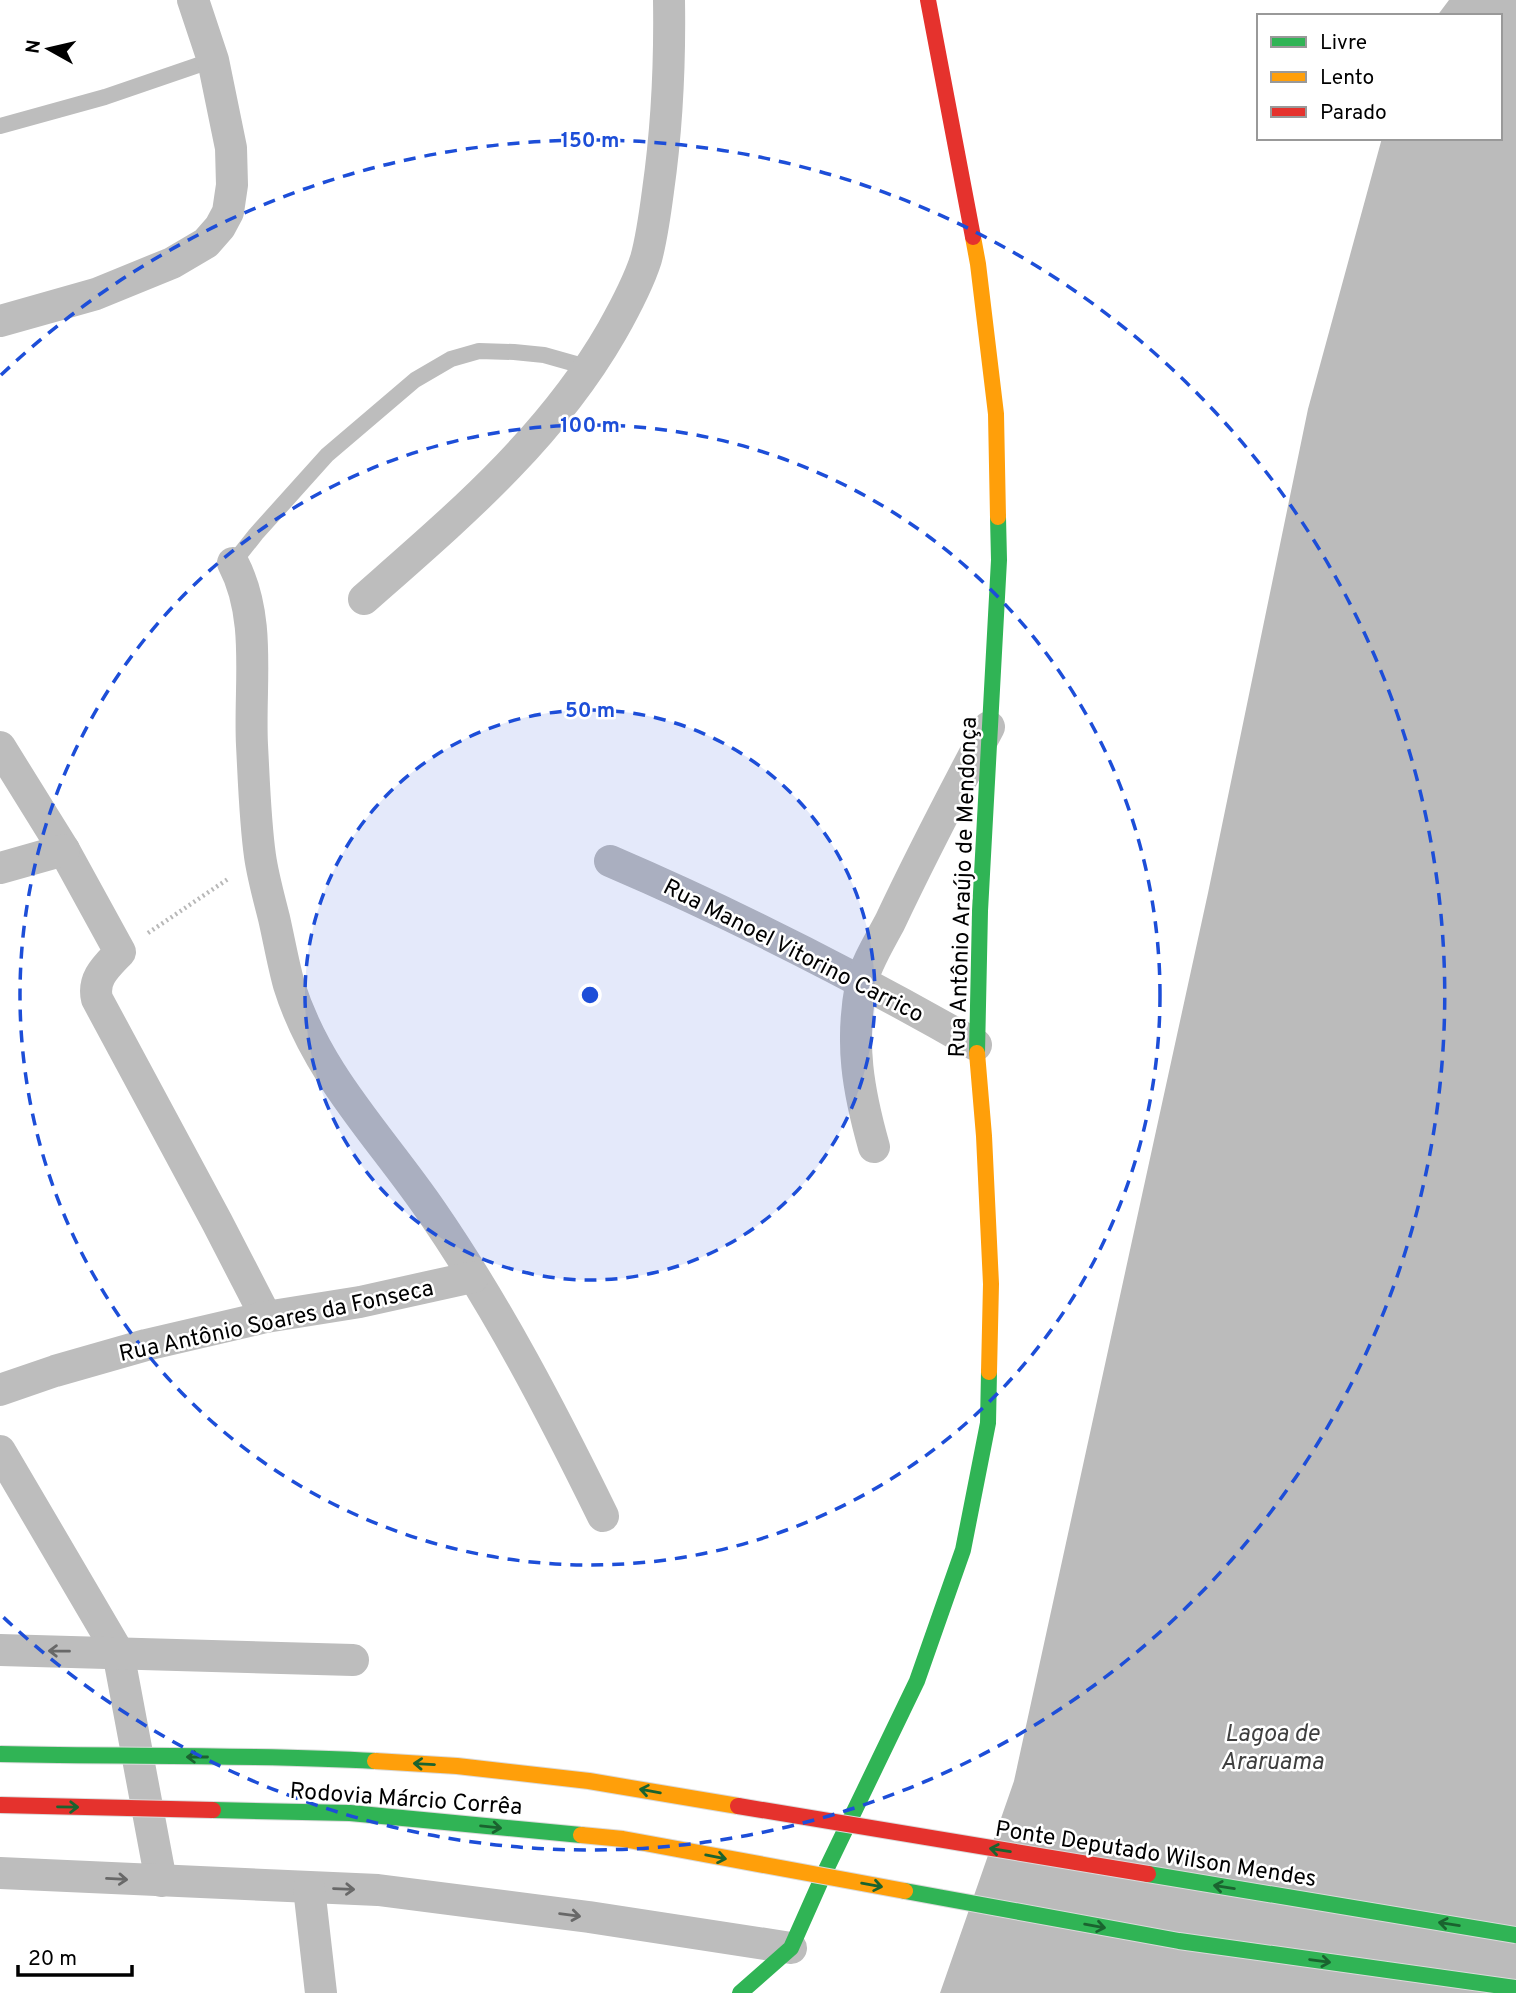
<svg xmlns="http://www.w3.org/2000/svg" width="1516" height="1993" font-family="Overpass,sans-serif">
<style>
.water{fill:#bbb}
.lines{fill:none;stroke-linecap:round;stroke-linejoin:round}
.path{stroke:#b8b8b8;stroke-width:4.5;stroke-dasharray:2 3.5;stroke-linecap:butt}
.lane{stroke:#bdbdbd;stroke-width:16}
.street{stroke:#bdbdbd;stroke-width:32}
.fast{stroke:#30b455;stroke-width:16}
.slow{stroke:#ff9f0a;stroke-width:16}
.jam{stroke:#e5322d;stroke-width:16}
.fast-bridge-casing{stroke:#dbdbdb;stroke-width:18;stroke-linecap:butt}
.slow-bridge-casing{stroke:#dbdbdb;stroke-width:18;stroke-linecap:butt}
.jam-bridge-casing{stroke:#dbdbdb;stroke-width:18;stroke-linecap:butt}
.fast-bridge{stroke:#30b455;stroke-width:16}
.slow-bridge{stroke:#ff9f0a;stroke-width:16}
.jam-bridge{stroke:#e5322d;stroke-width:16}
.oneway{stroke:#686868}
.oneway2{stroke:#1a632f}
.ring{fill:none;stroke:#1d4ed8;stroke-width:3.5;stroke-dasharray:12 9}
.labels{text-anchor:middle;stroke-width:5;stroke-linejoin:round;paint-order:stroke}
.street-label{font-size:23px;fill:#000;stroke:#fff}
.water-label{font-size:24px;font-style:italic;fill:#3f3f3f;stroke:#fff}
.centre{fill:#1d4ed8;stroke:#fff;stroke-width:3.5}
.ring-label{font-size:21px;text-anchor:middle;font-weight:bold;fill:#1d4ed8;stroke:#fff;stroke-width:5;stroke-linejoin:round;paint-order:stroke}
</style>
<rect width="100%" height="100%" fill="#fff"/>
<path class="water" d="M1449,0H1516V1993H940L1014,1781L1208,893L1308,409L1382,138H1500V16H1437Z"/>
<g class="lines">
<path class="path" d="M148,933L228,879"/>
<g class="lane">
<path d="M0,126L105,97L213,60"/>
<path d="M233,563L256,534L327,455L415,380L451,359L479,351L514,352L544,355L590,368"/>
</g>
<g class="street">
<path d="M0,321L96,294L172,263L206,243L220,227L228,212L232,185L231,148L213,60L193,0"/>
<path d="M233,563C262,618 249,685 252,745C254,782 255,820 260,856C263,877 269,898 274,918C279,940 283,963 289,985C317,1075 381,1137 432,1212C498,1308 552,1412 603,1516"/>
<path d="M364,599C457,517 550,439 612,331C625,308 638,284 646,259C652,237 655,214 658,191C667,128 670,64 669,0"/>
<path d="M0,747L64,850L120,952C107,966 92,978 97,999L217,1222L266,1317"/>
<path d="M610,861C736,915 857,977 976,1045"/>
<path d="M0,868L64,850"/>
<path d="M874,1147C858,1090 850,1044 861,985C864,967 881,939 890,922C921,856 955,791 989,727"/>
<path d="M0,1390L55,1371L146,1345L266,1317L360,1302L473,1277"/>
<path d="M0,1451L118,1652L161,1881"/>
<path d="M0,1650L353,1660"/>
<path d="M0,1873L378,1890L589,1917L791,1948"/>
<path d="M309,1888L321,1993"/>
</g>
<g class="fast">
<path d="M977,1053L980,911L999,560L998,517"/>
<path d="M740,1993L791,1948L823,1876L917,1681L963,1550L988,1423L989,1372"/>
</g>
<g class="slow">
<path d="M973,237L978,264L996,414L998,517"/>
<path d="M977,1053L984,1136L991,1284L989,1372"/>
</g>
<path class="jam" d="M928,0L973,237"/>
<defs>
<g id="fast-bridge">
<path d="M0,1754C125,1757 250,1754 375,1761"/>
<path d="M213,1810L350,1813L581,1835"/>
<path d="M1148,1874L1516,1935"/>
<path d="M905,1891L1179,1941L1516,1988"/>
</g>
<g id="slow-bridge">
<path d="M375,1761L457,1766L589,1781L738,1806"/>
<path d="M581,1835L623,1839L905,1891"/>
</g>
<g id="jam-bridge">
<path d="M0,1805L213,1810"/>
<path d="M738,1806L1148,1874"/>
</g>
</defs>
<use href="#fast-bridge" class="fast-bridge-casing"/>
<use href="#slow-bridge" class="slow-bridge-casing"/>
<use href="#jam-bridge" class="jam-bridge-casing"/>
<use href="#fast-bridge" class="fast-bridge"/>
<use href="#slow-bridge" class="slow-bridge"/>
<use href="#jam-bridge" class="jam-bridge"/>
</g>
<defs><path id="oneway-shaft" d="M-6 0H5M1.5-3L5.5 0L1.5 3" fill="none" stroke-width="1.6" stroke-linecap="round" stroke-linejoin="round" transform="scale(1.75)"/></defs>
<g class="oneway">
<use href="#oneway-shaft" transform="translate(59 1651) rotate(-179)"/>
<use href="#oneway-shaft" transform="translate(117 1879) rotate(3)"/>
<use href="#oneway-shaft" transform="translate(344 1889) rotate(2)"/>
<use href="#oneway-shaft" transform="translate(570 1915) rotate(7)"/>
</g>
<g class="oneway2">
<use href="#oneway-shaft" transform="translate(197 1757) rotate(-180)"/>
<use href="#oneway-shaft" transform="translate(424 1764) rotate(-177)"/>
<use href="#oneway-shaft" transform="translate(650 1791) rotate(-170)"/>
<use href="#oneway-shaft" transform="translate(68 1807) rotate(1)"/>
<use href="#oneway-shaft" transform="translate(491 1827) rotate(6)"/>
<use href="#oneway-shaft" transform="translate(1000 1850) rotate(-171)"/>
<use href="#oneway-shaft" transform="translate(716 1857) rotate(11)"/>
<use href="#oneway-shaft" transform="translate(872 1885) rotate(10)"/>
<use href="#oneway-shaft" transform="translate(1224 1887) rotate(-171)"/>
<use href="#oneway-shaft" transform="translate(1449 1924) rotate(-171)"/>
<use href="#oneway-shaft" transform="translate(1095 1926) rotate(10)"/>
<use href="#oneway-shaft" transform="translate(1320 1961) rotate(8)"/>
</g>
<circle cx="590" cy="995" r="285" fill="#1d4ed8" fill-opacity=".12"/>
<g class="ring">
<circle cx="590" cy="995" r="285"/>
<circle cx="590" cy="995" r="570"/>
<path d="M1 375A855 855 0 1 1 1 1615"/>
</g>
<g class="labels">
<g class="street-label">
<text transform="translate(962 887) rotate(-88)" y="8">Rua Antônio Araújo de Mendonça</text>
<text transform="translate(794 950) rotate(27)" y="8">Rua Manoel Vitorino Carrico</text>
<text transform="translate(276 1320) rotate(-12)" y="8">Rua Antônio Soares da Fonseca</text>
<text transform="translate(406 1798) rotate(4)" y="8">Rodovia Márcio Corrêa</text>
<text transform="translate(1156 1853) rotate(9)" y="8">Ponte Deputado Wilson Mendes</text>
</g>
<g class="water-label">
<text x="1272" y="1741">Lagoa de<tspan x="1272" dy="28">Araruama</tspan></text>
</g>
</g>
<circle cx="590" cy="995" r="10" class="centre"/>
<g class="ring-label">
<text x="590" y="147">150 m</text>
<text x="590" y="432">100 m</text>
<text x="590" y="717">50 m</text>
</g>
<rect x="1257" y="14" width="245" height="126" fill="#ffffff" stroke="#999999" stroke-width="2"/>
<rect x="1271" y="37" width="35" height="10" fill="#30b455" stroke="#999999" stroke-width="2"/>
<text x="1320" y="49" font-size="21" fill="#000000">Livre</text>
<rect x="1271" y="72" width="35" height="10" fill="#ff9f0a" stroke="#999999" stroke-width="2"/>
<text x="1320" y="84" font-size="21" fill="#000000">Lento</text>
<rect x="1271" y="107" width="35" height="10" fill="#e5322d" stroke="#999999" stroke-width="2"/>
<text x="1320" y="119" font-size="21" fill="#000000">Parado</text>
<g transform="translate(49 49) rotate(278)" stroke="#ffffff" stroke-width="5" paint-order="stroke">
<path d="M0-5L12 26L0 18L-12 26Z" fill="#000000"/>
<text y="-10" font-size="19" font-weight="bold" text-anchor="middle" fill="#000000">N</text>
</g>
<path d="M18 1965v10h114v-10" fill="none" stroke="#000000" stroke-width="3.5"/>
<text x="28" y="1965" font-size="21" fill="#000000" stroke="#ffffff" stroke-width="5" paint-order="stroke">20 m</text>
</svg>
